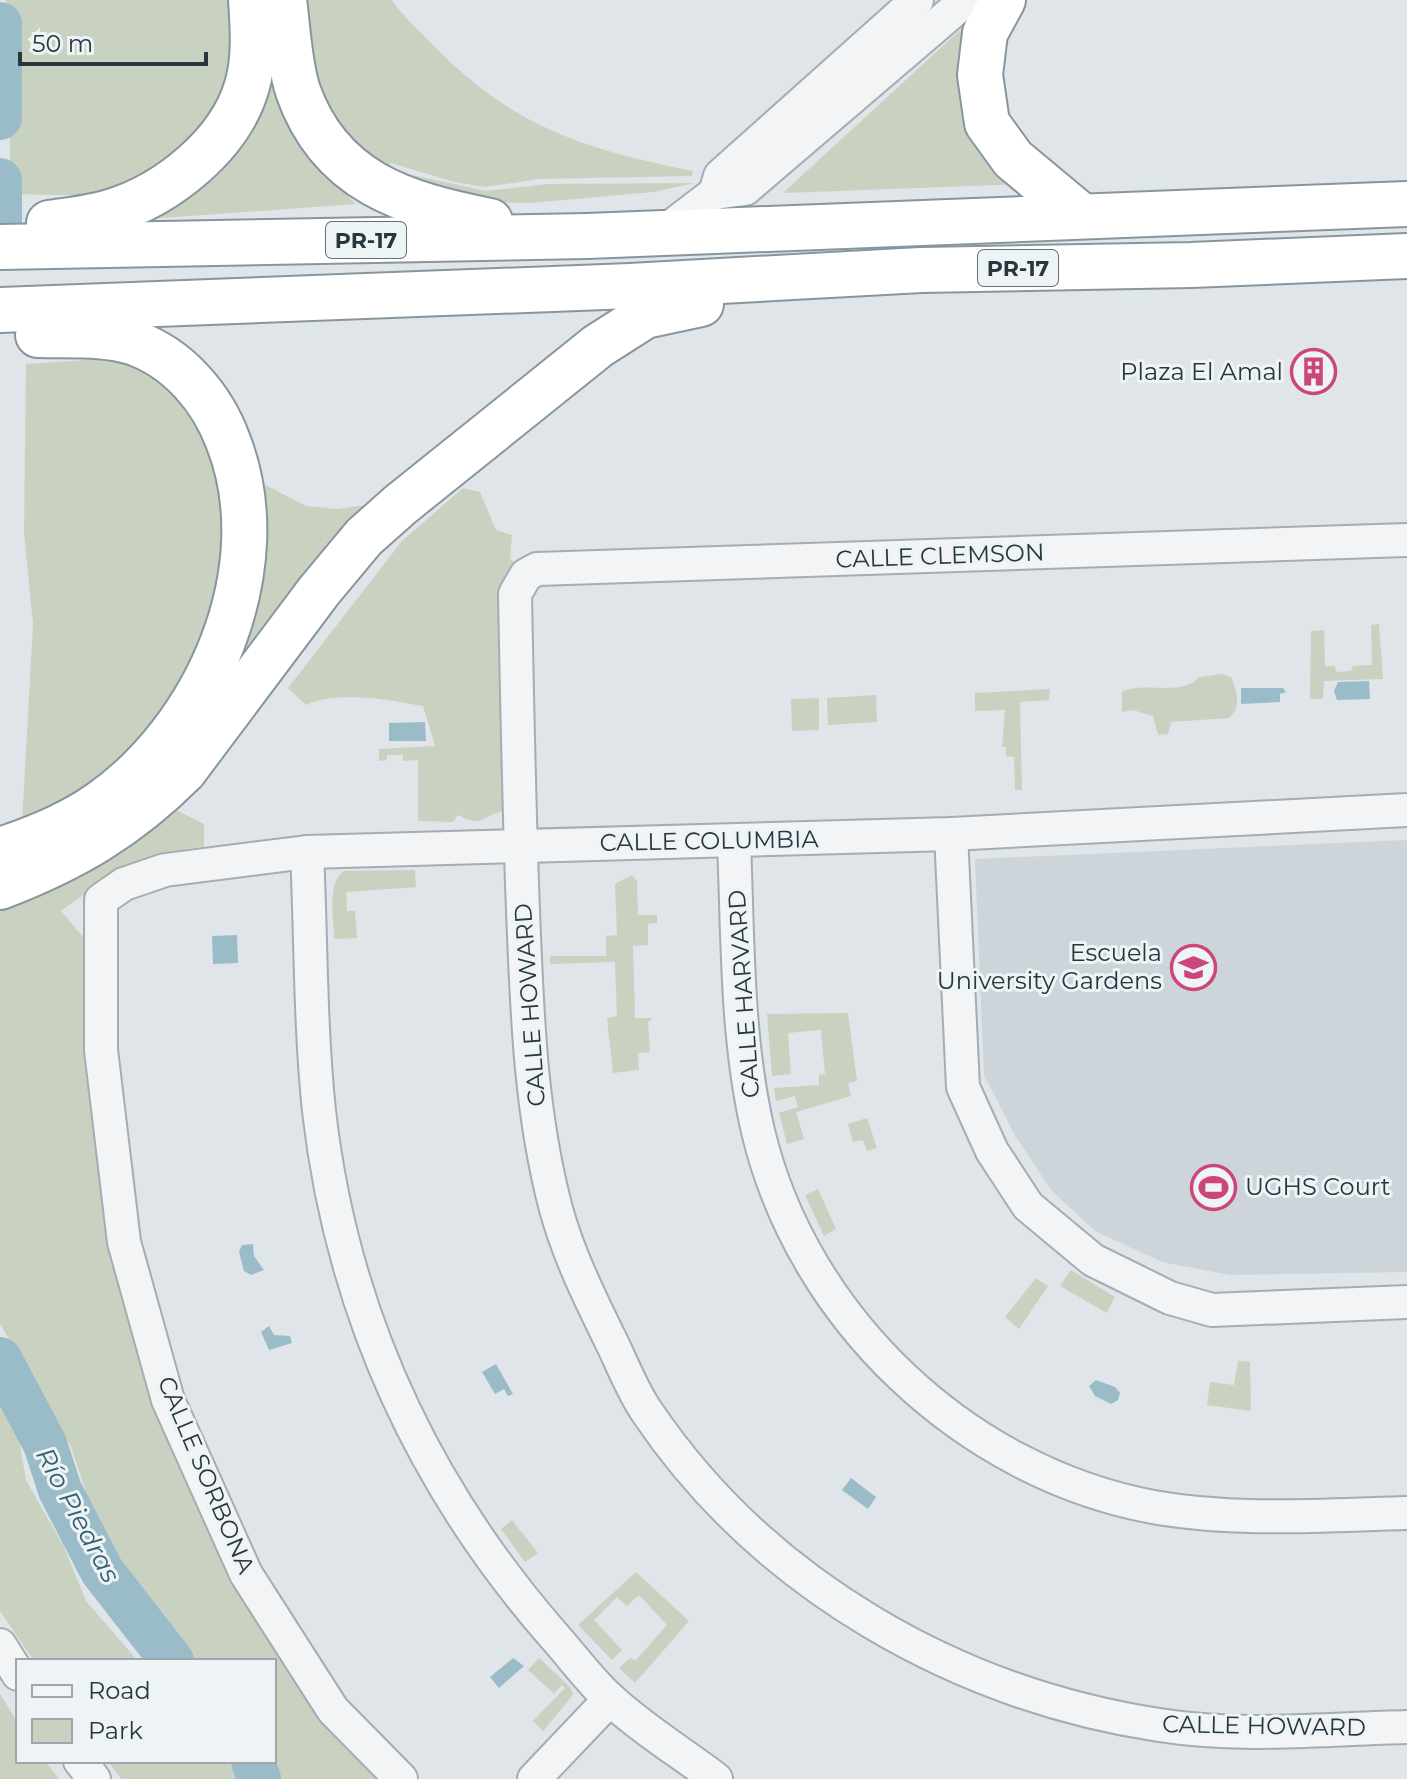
<svg xmlns="http://www.w3.org/2000/svg" width="1407" height="1779" font-family="Montserrat,sans-serif">
<style>
.built{fill:#cdd5da}
.green{fill:#c9d2c0}
.water{fill:#9abcc8}
.lines{fill:none;stroke-linecap:round;stroke-linejoin:round}
.river{stroke:#9abcc8;stroke-width:44}
.minor-casing{stroke:#a4adb2;stroke-width:36}
.highway-casing{stroke:#87969e;stroke-width:48}
.minor{stroke:#f2f4f6;stroke-width:32}
.highway{stroke:#fff;stroke-width:44}
.labels{text-anchor:middle;stroke-width:6;stroke-linejoin:round;paint-order:stroke}
.shield{fill:#eef3f6;stroke:#636f76;stroke-width:2}
.shield-label{font-size:22px;font-weight:bold;fill:#28363f}
.poi-label{font-size:24px;fill:#28363f;stroke:#eef3f6;text-anchor:end}
.street-label{font-size:24px;fill:#28363f;stroke:#eef3f6}
.water-label{font-size:26px;font-style:italic;fill:#335f72;stroke:#eef3f6}
</style>
<rect width="100%" height="100%" fill="#dfe5e8"/>
<path class="built" d="M1407,840V1272L1230,1275L1162,1262L1095,1231L1051,1190L1015,1135L984,1075L975,859Z"/>
<g class="green">
<path d="M6,0H240L243,45L200,143L106,196L10,194V44Z"/>
<path d="M298,0H392C403,17 420,31 433,45C513,127 584,149 693,171L692,176L540,179L485,187L454,182L391,163L387,169L346,134L323,103Z"/>
<path d="M970,21L1027,184L785,193V191Z"/>
<path d="M269,66L317,165L356,204L149,219Z"/>
<path d="M412,175L486,191L548,184L695,183L653,192L530,203L488,202L416,186Z"/>
<path d="M130,357L172,382L222,447L224,604L170,712L91,793L22,823L33,624L24,532L26,364Z"/>
<path d="M260,482L306,506L338,509L367,505L210,713L152,770Z"/>
<path d="M463,488L480,492L496,530L512,535L510,559L519,566L501,649L500,662L505,670L504,811C481,815 485,829 458,815L453,822L418,821V760L403,761V755H387V760L379,761V749L435,746L423,706C391,700 337,690 306,705L288,688L402,541Z"/>
<path d="M1379,624L1383,679L1324,681L1323,699H1310L1311,631L1324,630L1325,666H1335L1336,672L1351,671L1353,666L1372,665L1371,625Z"/>
<path d="M1222,674L1231,677C1237,692 1242,707 1229,718L1171,722L1168,734L1158,735L1153,716L1133,710L1122,712V692C1145,680 1180,698 1199,677Z"/>
<path d="M1050,689L1049,700L1020,702L1022,790H1015L1014,757L1006,756V747H1002L1005,710L975,711V693Z"/>
<path d="M876,695L877,722L828,725L827,698Z"/>
<path d="M819,698V730L792,731L791,699Z"/>
<path d="M172,808L204,824V847C158,848 99,882 61,911L84,938L85,996L192,1490L230,1582L269,1641L285,1664L389,1779H273L264,1761H274V1661H195L170,1628L155,1616L99,1531L70,1444L52,1424L29,1372L0,1324V901Z"/>
<path d="M415,870L416,887L346,892L347,911H355L357,938L334,939C334,918 326,884 344,871Z"/>
<path d="M632,875L637,881L638,915H657V923L648,924V945L633,946L635,1018H653L648,1022L650,1052L638,1053L639,1070L613,1073L607,1018L617,1016L615,962L550,964V956H606V936L617,935L615,884Z"/>
<path d="M848,1013L857,1081L848,1083L851,1096L796,1112L804,1139L787,1144L779,1113L798,1107L795,1096L776,1101L774,1088L819,1085V1075L825,1074L821,1030L788,1033L791,1074L772,1076L767,1014Z"/>
<path d="M867,1118L877,1148L867,1151L863,1140L853,1142L848,1124Z"/>
<path d="M818,1189L836,1229L824,1236L805,1195Z"/>
<path d="M1071,1270L1115,1297L1107,1313L1060,1286Z"/>
<path d="M1036,1278L1048,1286L1019,1329L1005,1317Z"/>
<path d="M1238,1361L1250,1362L1251,1411L1207,1405L1210,1382L1234,1385Z"/>
<path d="M0,1393L15,1415L26,1480L64,1547L86,1601L138,1661H34L0,1611Z"/>
<path d="M512,1520L538,1553L525,1562L501,1529Z"/>
<path d="M636,1572L689,1621L635,1683L619,1668L630,1658L636,1660L667,1625L639,1595L627,1606L617,1597L594,1620L622,1650L612,1660L578,1625Z"/>
<path d="M539,1658L570,1687L573,1695L543,1731L533,1721L565,1688L562,1685L554,1694L528,1670Z"/>
<path d="M0,1694L18,1723V1761H45L59,1779H0Z"/>
<path d="M108,1761H240L242,1779H121Z"/>
</g>
<g class="water">
<path d="M1369,681L1370,699L1337,700L1334,691L1338,682Z"/>
<path d="M1241,688H1283L1286,692L1280,694V702L1241,704Z"/>
<path d="M425,722L426,741H389V723Z"/>
<path d="M237,935L238,963L213,964L212,936Z"/>
<path d="M253,1244L254,1256L264,1270L251,1275L244,1271L239,1252L242,1245Z"/>
<path d="M269,1326L274,1335L290,1336L292,1343L269,1350L261,1332Z"/>
<path d="M496,1364L513,1394L508,1396L504,1389L495,1394L482,1372Z"/>
<path d="M1096,1380L1115,1387L1120,1393L1118,1400L1111,1404L1095,1396L1089,1386Z"/>
<path d="M851,1478L876,1497L868,1509L842,1490Z"/>
<path d="M513,1658L524,1666L499,1688L490,1677Z"/>
</g>
<g class="lines">
<g class="river">
<path d="M0,24V118"/>
<path d="M0,180V232"/>
<path d="M0,1359L45,1444L60,1490L102,1571L172,1661"/>
<path d="M253,1761L259,1779"/>
</g>
<defs>
<g id="minor">
<path d="M715,193L720,176L917,0"/>
<path d="M661,234L715,193L745,189L966,0"/>
<path d="M1407,540L537,569L526,575L515,594C517,700 519,805 523,911C527,1011 530,1111 556,1209C568,1253 588,1294 608,1335C621,1360 631,1389 647,1412C763,1584 956,1694 1159,1725C1240,1738 1325,1729 1407,1727"/>
<path d="M951,834L963,1087L992,1151L1028,1206L1093,1260L1170,1298L1212,1310L1407,1302"/>
<path d="M734,842C738,938 736,1037 758,1131C802,1318 965,1472 1153,1507C1237,1522 1323,1515 1407,1513"/>
<path d="M307,852C311,937 310,1025 319,1111C342,1311 422,1485 554,1636C573,1657 590,1681 610,1699C642,1729 682,1753 716,1779"/>
<path d="M0,1645L18,1674"/>
<path d="M80,1761L94,1779"/>
<path d="M401,1779L333,1710L246,1574L168,1400L124,1242L101,1050V900L124,884L165,870L307,852L951,834L1407,810"/>
<path d="M534,1779L610,1699"/>
</g>
<g id="highway">
<path d="M284,0C288,29 289,63 298,91C330,182 404,204 490,221"/>
<path d="M1003,0L985,33L980,75L987,123L1013,159L1079,214"/>
<path d="M49,223C69,220 91,218 110,212C167,195 230,145 247,86C255,59 253,28 251,0"/>
<path d="M0,247L587,236L1407,204"/>
<path d="M0,310L630,286L921,270L1191,265L1407,256"/>
<path d="M0,850C34,839 69,825 99,804C207,729 278,568 228,441C212,398 179,359 135,343C105,333 70,336 38,335"/>
<path d="M0,887C73,859 128,827 184,771L319,591L364,537L400,505L598,346L645,316L701,304"/>
</g>
</defs>
<use href="#minor" class="minor-casing"/>
<use href="#highway" class="highway-casing"/>
<use href="#minor" class="minor"/>
<use href="#highway" class="highway"/>
</g>
<defs>
<symbol id="building-ring" viewBox="-11 -11 22 22"><circle r="9.5" fill="#eef3f6" stroke="#cc457b" stroke-width="1.5"/><path d="M-4-6H4V6H1V3H-1V6H-4ZM-2.5-4.3h1.7v1.8h-1.7ZM.8-4.3h1.7v1.8H.8ZM-2.5-1h1.7V.8h-1.7ZM.8-1h1.7V.8H.8Z" fill="#cc457b"/></symbol>
<symbol id="school-ring" viewBox="-11 -11 22 22"><circle r="9.5" fill="#eef3f6" stroke="#cc457b" stroke-width="1.5"/><path d="M0-5L7-2L0 1L-7-2ZM-4 1L0 2.5L4 1V4Q0 6-4 4Z" fill="#cc457b"/></symbol>
<symbol id="stadium-ring" viewBox="-11 -11 22 22"><circle r="9.5" fill="#eef3f6" stroke="#cc457b" stroke-width="1.5"/><path d="M0-5a6.5 5 0 1 0 0 10a6.5 5 0 1 0 0-10ZM-3.5-1.8h7v3.6h-7Z" fill="#cc457b"/></symbol>
</defs>
<g fill-rule="evenodd">
<use href="#building-ring" x="1288" y="346" width="51" height="51"/>
<use href="#school-ring" x="1168" y="942" width="51" height="51"/>
<use href="#stadium-ring" x="1188" y="1162" width="51" height="51"/>
</g>
<g class="labels">
<g class="shield">
<rect x="326" y="222" width="80" height="36" rx="6"/>
<rect x="978" y="250" width="80" height="36" rx="6"/>
</g>
<g class="shield-label">
<text x="366" y="248">PR-17</text>
<text x="1018" y="276">PR-17</text>
</g>
<g class="poi-label">
<text x="1283" y="380">Plaza El Amal</text>
<text x="1162" y="961">Escuela<tspan x="1162" dy="28">University Gardens</tspan></text>
<text x="1245" y="1195" text-anchor="start">UGHS Court</text>
</g>
<g class="street-label">
<text transform="translate(940 556) rotate(-2)" y="8">CALLE CLEMSON</text>
<text transform="translate(709 841) rotate(-1)" y="8">CALLE COLUMBIA</text>
<text transform="translate(744 994) rotate(-94)" y="8">CALLE HARVARD</text>
<text transform="translate(530 1005) rotate(-94)" y="8">CALLE HOWARD</text>
<text transform="translate(206 1475) rotate(67)" y="8">CALLE SORBONA</text>
<text transform="translate(1264 1726) rotate(1)" y="8">CALLE HOWARD</text>
</g>
<g class="water-label">
<text transform="translate(78 1515) rotate(62)" y="9">Río Piedras</text>
</g>
</g>
<rect x="16" y="1659" width="260" height="104" fill="#eef3f6" stroke="#9fa7ad" stroke-width="2"/>
<rect x="32" y="1685" width="40" height="12" fill="#f2f4f6" stroke="#9fa7ad" stroke-width="2"/>
<text x="88" y="1699" font-size="24" fill="#28363f">Road</text>
<rect x="32" y="1719" width="40" height="24" fill="#c9d2c0" stroke="#9fa7ad" stroke-width="2"/>
<text x="88" y="1739" font-size="24" fill="#28363f">Park</text>
<path d="M20 52v12h186v-12" fill="none" stroke="#28363f" stroke-width="4"/>
<text x="32" y="52" font-size="24" fill="#28363f" stroke="#eef3f6" stroke-width="6" paint-order="stroke">50 m</text>
</svg>
